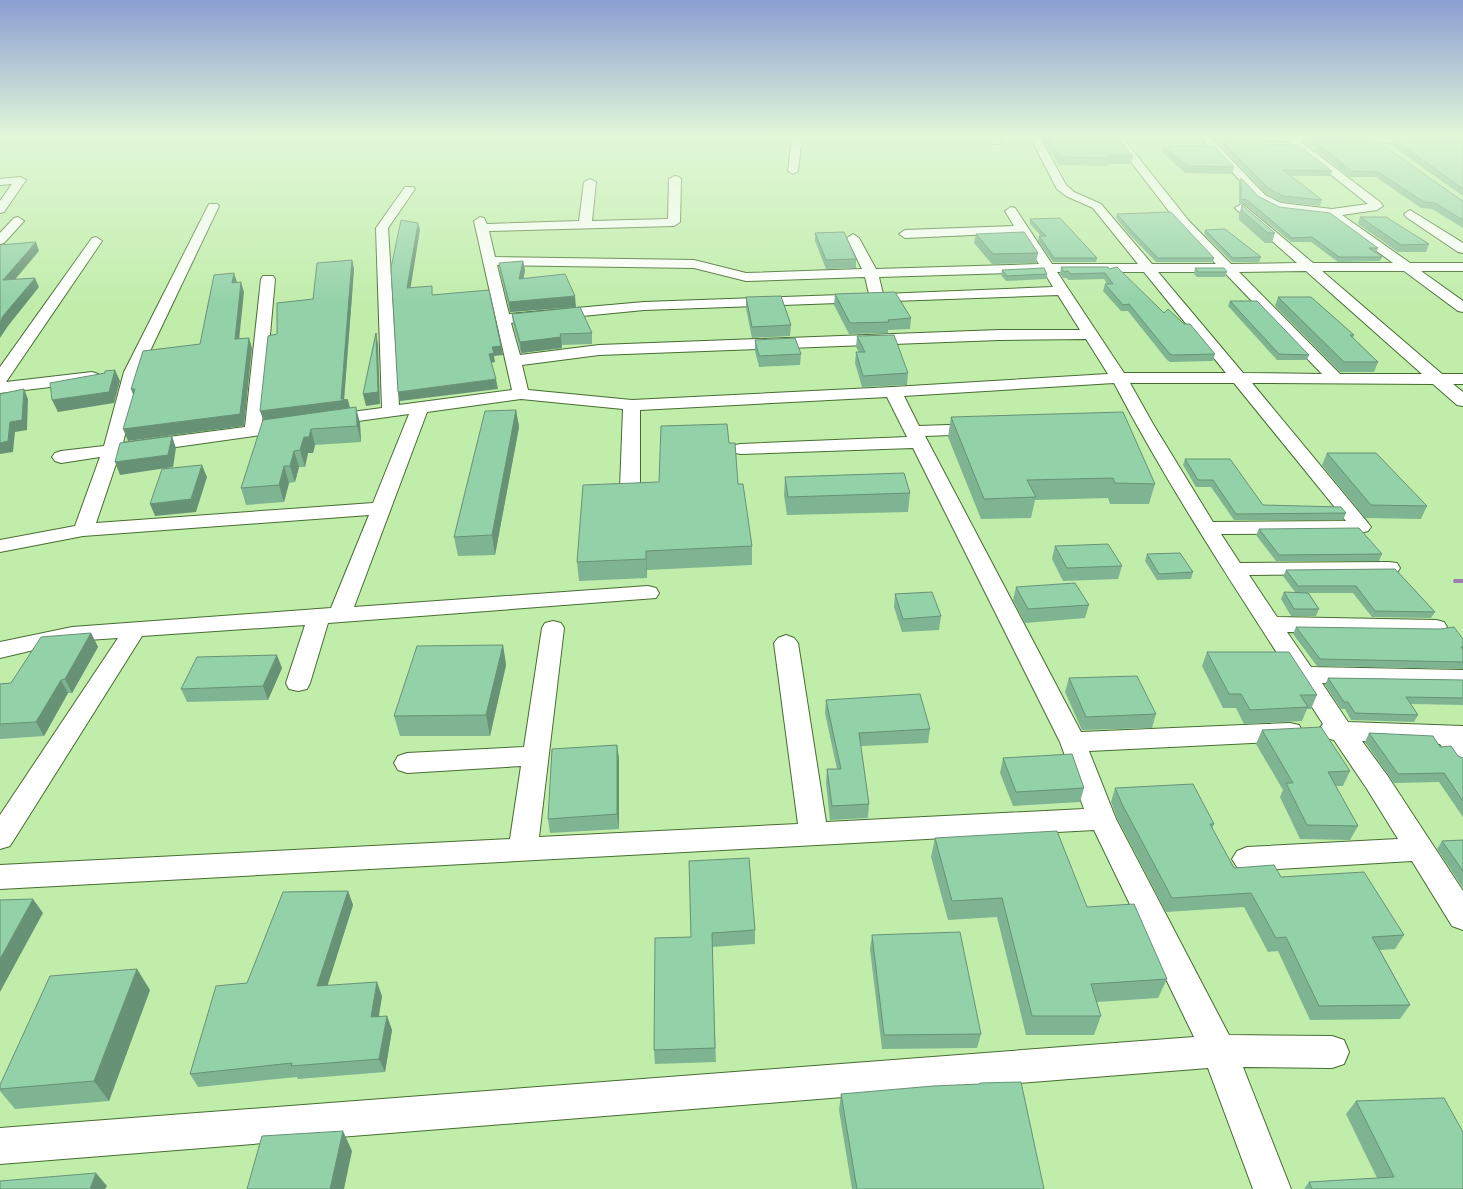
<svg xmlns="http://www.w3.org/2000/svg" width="1463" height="1189" font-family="Mulish,sans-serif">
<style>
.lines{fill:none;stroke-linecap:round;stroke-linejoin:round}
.stream{fill:#a07db0;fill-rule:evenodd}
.minor-casing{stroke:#466d30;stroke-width:2}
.minor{fill:#fff;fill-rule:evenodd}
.wall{fill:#7eb491}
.shaded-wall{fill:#679276}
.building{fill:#93d1a9;stroke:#679276}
</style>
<rect width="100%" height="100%" fill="#c1edab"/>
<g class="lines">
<path class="stream" d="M1454,579H1463V583H1454L1453,581Z"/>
<defs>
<g id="minor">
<path d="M792,137H802L798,171L793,174L788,171Z"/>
<path d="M988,137H998L1001,142L1000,144H992Z"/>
<path d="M1030,137H1040L1066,185L1074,192L1101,204L1152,264H1216L1181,227L1112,137H1122L1189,221L1231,264L1297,263L1237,210L1235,208L1241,204L1245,206L1313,263H1393L1329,216L1278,210L1257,199L1200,137H1210L1265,195L1281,203L1332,209L1368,204L1288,141L1217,140L1212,137H1307V140L1300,141L1380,202L1383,206L1377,210L1342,215L1410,263H1463V271H1421L1463,301V312L1458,311L1404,271H1322L1442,374H1463V384H1453L1463,392V406L1457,405L1433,384L1252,383L1368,523L1371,527L1368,531L1361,533L1221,534L1240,563L1389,562L1397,563L1400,568L1397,573L1389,574L1249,575L1277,617L1436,620L1444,622L1447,627L1444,632L1436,634L1287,632L1311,667L1463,670V686L1322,683L1348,722L1463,726V766L1454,763L1440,744L1362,741L1387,775L1463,891V930L1452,926L1412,861L1247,871L1237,867L1232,859L1237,851L1247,847L1398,839L1367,789L1334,740L1321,737L1317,731L1323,724C1251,612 1176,501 1114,383L904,396L919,426L978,424L984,425L987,429L984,433L978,434L925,436L1081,732L1290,723L1299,725L1303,732L1299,739L1290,741L1089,751L1116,819L1229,1035L1332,1036L1344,1040L1349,1052L1344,1064L1332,1068L1243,1067L1291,1189H1253L1208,1068L0,1164V1128L1194,1037L1094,830L0,889V865L510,839L521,766L407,773L398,770L394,763L398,756L407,753L524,747L542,628L545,623L553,621L561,623L564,628L539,837L798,824L774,643L778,638L786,635L794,638L798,643L826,822L1084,809L1060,742L913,448L741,454L735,453L732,449L735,445L741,444L907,437L887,397L640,410V488L637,492L630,494L623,492L620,488L623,409L521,399L427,412L354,607L648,586L656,588L659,593L656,598L328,623L310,683L307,689L298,691L289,689L286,683L305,625L142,636L10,846L0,849V815L118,638L72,641L0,658V642L72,627L331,608L369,515L83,536L0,552V540L75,526L100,457L61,463L55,461L52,457L55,453L61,451L104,446L124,372L209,204H217L219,206L140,372L123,443L245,427L261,279L263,276H273L275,279L262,424L289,421L295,422L298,426L295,430L289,431L119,455L96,523L373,503L409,414L329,425L323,424L320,420L323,416L329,415L382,408L376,228L405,187H413L415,189L388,228L399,405L512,390L474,221L480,217L484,218L487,224L579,221L584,182L590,179L596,182L592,221L668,219L669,179L675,176L679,177L681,179L680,222L674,226L489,231L495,257L694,260L746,273L862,269L847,238L853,234L859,238L876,269L1039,264L1019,233L905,238L899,234L905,230L1014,226L1005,211L1011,207L1015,208L1052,264H1138L1093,208L1066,196L1057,189ZM497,265L694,268L746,281L865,277L869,294L644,302L509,314ZM1306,271L1422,374H1340L1239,272ZM1044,272L1053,287L883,294L879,277ZM1057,272H1144L1226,373H1124ZM1158,272H1224L1322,374L1243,373ZM1058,295L1080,330H999L599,345L520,355L511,323L644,310ZM1086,339L1108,374L893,387L632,400L528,390L522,365L599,355L999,340ZM1130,383H1234L1346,521L1213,522L1153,424Z"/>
<path d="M1343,137L1463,138V144L1346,142L1341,139Z"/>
<path d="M20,177L26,180L4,212L0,213V201L12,184L0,185V179Z"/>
<path d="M1410,210L1463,243V253L1458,252L1406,217L1404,214Z"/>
<path d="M18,217L24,221L4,243L0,244V233L14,218Z"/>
<path d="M96,237L102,241L6,382L92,372L98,374L100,377L98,380L92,382L0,393V367L92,238Z"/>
</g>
</defs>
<use href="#minor" class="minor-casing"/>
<use href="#minor" class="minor"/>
</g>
<g class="wall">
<path d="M1041,137H1117L1133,156L1131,164H1108V166L1059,165Z"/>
<path d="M1311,137L1463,201V228L1432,209L1421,208L1376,177H1350L1315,150L1316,148L1309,143Z"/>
<path d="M1393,139L1463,140V196L1391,145Z"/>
<path d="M1224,143L1332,171L1331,176H1290L1322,200L1320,206L1281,202L1266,194L1223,148Z"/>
<path d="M1163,146L1234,167L1232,174L1185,173L1162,152Z"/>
<path d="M1241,178L1258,196L1279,207L1378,248L1376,253L1382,257L1380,261L1338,262L1311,242H1291L1246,205L1239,203V182Z"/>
<path d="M1242,205L1275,233L1272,243H1265L1239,220V214Z"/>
<path d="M1117,214L1214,258L1213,262H1156L1129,234L1116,218Z"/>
<path d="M1360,217L1429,244L1426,252H1398L1358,224Z"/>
<path d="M1030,219L1097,258L1096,262H1053L1038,241L1039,236H1041L1030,224Z"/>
<path d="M1205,230L1261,257L1259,262H1232L1204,234Z"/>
<path d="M815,233L856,259V268L826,269L815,241Z"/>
<path d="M976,234L1038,253L1036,263L992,264L974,243Z"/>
<path d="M352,260L354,269L344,399L360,423L361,442L315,445L313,453H308L305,467H299L295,482L289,483L284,502L246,505L241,488L263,420L277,334L313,299Z"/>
<path d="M523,261L525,271L523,278L576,307L510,312L500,273L499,263Z"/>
<path d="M1061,267L1109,269L1164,313L1184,324L1215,354L1213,361L1170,362L1167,360L1128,311H1121L1103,291L1105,284H1107L1104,279L1068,280L1067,278H1063L1060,274Z"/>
<path d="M1195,268L1227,272L1225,277H1197L1194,274Z"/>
<path d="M1002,270L1047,274L1046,279L1006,281L1001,275Z"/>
<path d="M835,294L911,318L910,329L888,330V333L849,334L834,305Z"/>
<path d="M746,297L791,325L790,336L752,338L746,308Z"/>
<path d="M1278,297L1354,335L1353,338L1378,362L1374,372H1340L1275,306Z"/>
<path d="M1230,301L1309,355L1307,360H1277L1228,306Z"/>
<path d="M512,314L592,333V344L561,345L562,348L521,353L513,324Z"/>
<path d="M857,336L908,373L907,385L862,387L855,363L856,352H859L856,347Z"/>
<path d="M755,340L801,354L800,365L759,367L755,351Z"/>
<path d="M516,410L519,427L495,555L458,556L454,537Z"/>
<path d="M951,417L1155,484L1149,504H1110L1108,498L1035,500L1031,518L981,519L948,437Z"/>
<path d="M729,443L752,546V565L647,570V578L579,581L577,562L659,482Z"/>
<path d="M1327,453L1427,506L1421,519L1365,518L1322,465Z"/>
<path d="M1185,459L1263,505L1346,513L1343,520H1234L1211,487H1196L1183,465Z"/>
<path d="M785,477L910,493L908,512L787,515L784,495Z"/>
<path d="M1259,529L1382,554L1379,561H1276L1256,535Z"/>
<path d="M1055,546L1122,566L1118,579L1063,581L1052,559Z"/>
<path d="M1147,554L1193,572L1191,579L1157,580L1145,561Z"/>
<path d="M1395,569L1435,612L1431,618L1372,617L1353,593H1309L1319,609L1316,616H1291L1281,599L1284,592H1295L1283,576L1286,570Z"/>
<path d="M1016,587L1089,605L1085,618L1025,623L1013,600Z"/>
<path d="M895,594L941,616L939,630L902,632L894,607Z"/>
<path d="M1296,627L1463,639V669L1317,666L1293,634Z"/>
<path d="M91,633L98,647L72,693H68L44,736L0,739V684L11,683Z"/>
<path d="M503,645L506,665L490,736H400L394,716Z"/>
<path d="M1207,652L1317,695L1311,709H1307L1302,721L1244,724L1236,708H1223L1202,666Z"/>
<path d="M282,668L268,700L187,702L181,689Z"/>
<path d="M1069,678L1156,714L1152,728L1082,730L1065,692Z"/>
<path d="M1328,678L1463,680V705L1411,704L1418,715L1414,722L1351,720L1345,709H1341L1325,685Z"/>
<path d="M826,700L930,729L928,743L861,746L869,804L868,818L830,820L826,783L827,769H837L825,713Z"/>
<path d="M1262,730L1350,771L1343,786H1336L1358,826L1350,840L1300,839L1280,797L1283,790L1256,744Z"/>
<path d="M1369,733L1440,747L1463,758V817L1439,782L1394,783L1365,742Z"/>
<path d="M617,745L619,759V829L550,833L548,819Z"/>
<path d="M1003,758L1084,788L1080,802L1013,806L1000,773Z"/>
<path d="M1115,788L1214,824L1212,829L1234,868L1281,877L1404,935L1395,949L1380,950L1410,1005L1400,1019L1310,1020L1278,951L1268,952L1244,907L1166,912L1117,818L1111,802Z"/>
<path d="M935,838L1087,907L1167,979L1158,998L1097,1002L1101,1016L1094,1035H1026L997,917L948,920L931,857Z"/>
<path d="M1463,840V888L1437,849L1442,841Z"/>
<path d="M689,861L755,930V944L712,947L716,1062L655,1064L654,1050L691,937Z"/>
<path d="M348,891L353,905L327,986L382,996L379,1017L387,1016L392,1030L385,1072L298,1079L297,1077L198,1087L190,1074L247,983Z"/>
<path d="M872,935L981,1034L977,1048L882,1049L870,949Z"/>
<path d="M150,990L109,1101L15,1109L0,1091V1085Z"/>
<path d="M980,1083L1044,1189H852L839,1110L841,1094L979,1084Z"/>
<path d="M1356,1101L1463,1189H1304L1309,1182L1377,1178L1346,1114Z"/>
</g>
<g class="shaded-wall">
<path d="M418,223L420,230L409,297L407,288Z"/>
<path d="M36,242L39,251L7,289L3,280Z"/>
<path d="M352,260L354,269L344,400H348L351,411L264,422L260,411L341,399Z"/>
<path d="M523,261L525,271L521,289L519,279Z"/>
<path d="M234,273L237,282L232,283Z"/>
<path d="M35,278L39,287L8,326L0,338V322L3,316Z"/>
<path d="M241,282L244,292L238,350L235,339Z"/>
<path d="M575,296L576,307L510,312L509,302Z"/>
<path d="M376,333L378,344L380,404L366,406L363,394Z"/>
<path d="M561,337L562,348L521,353L520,342Z"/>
<path d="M249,338L252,348L244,426L128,441L123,429Z"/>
<path d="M501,346L503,355L494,356L495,362L491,363L489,354L492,347Z"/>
<path d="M115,370L120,381L114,403L58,412L52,400Z"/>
<path d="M496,379L498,389L400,401L398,392Z"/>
<path d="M24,389L28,399L27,430L15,432L13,452L0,454V443L10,422Z"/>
<path d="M131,389H135V400Z"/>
<path d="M356,407L360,423L361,442L357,426Z"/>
<path d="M516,410L519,427L495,555L492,535Z"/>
<path d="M311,429L315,445L313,453H308L305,467L300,450L304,437Z"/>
<path d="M172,436L176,448L173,467L120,475L115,462Z"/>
<path d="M294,451L299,467L295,482L290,466Z"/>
<path d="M202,465L207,477L196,512L155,516L150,504Z"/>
<path d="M284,466L289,483L284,502L279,485Z"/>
<path d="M646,551L647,570V578L646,559Z"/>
<path d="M91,633L98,647L72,693L65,679Z"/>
<path d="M503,645L506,665L490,736L486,715Z"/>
<path d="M277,655L282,668L268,700L263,686Z"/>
<path d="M61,680L68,693L44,736L36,722Z"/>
<path d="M617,745L619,759V829L617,814Z"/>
<path d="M348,891L353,905L323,1000L317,986Z"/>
<path d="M33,899L43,913L0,992V959Z"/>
<path d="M137,969L150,990L109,1101L94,1081Z"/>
<path d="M377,982L382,996L376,1031L371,1017Z"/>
<path d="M387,1016L392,1030L385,1072L379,1059Z"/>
<path d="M343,1131L352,1151L344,1189H330Z"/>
<path d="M96,1173L107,1186L105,1189H90Z"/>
</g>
<g class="building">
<path d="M1047,137H1117L1133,156H1108L1109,158L1060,157Z"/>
<path d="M1311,137L1374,139L1461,200L1463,201V220L1435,203L1424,202L1378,172L1352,171L1317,144H1320Z"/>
<path d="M1393,139L1463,140V189Z"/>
<path d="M1224,143L1298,145L1332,171L1283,170L1322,200L1283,196L1268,188Z"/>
<path d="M1163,146H1214L1234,167L1187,166Z"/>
<path d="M1241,178L1258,196L1279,207L1330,213L1378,248H1369L1382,257H1339L1312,237L1292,238L1247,200L1241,199Z"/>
<path d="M1242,205L1275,233H1268L1242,211Z"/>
<path d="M1171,212L1214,258H1158L1130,229L1117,214Z"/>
<path d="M1360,217H1386L1429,244L1401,245Z"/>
<path d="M1060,218L1097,258H1054L1039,236H1046L1030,219Z"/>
<path d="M401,220L418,223L407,288L432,286V295L489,290L501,346L492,347L494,353L489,354L496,379L398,392L391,268Z"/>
<path d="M1225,229L1261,257L1233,258L1205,230Z"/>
<path d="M844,232L856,259L826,260L815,233Z"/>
<path d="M1024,232L1038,253L993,254L976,234Z"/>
<path d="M36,242L3,280L35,278L3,316L0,322V245Z"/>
<path d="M352,260L341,399L348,400L260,411L268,336L277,334V303L313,299L317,263Z"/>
<path d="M523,261L519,279L565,274L575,296L509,302L499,263Z"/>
<path d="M1061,267H1108L1109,269L1117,267L1164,313L1168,309L1184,324H1190L1215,354L1172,355L1169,353L1129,304L1123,305L1105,284H1113L1105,273L1070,274L1068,271L1064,272Z"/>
<path d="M1044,268L1047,274L1007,276L1002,270Z"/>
<path d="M1195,268H1224L1227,272H1198Z"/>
<path d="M234,273L232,283L241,282L235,339L249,338L240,414L123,429L135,389H131L143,351L200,344L214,275Z"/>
<path d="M895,292L911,318L888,320L889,322L850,323L835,294Z"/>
<path d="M781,296L791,325L752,327L746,297Z"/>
<path d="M1278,297H1311L1354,335H1350L1378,362H1344Z"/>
<path d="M1230,301H1257L1309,355L1279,354Z"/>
<path d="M580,307L592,333L560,334L561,337L520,342L512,314Z"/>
<path d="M376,333L378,392L363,394Z"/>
<path d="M894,335L908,373L863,376L856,352H865L857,336Z"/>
<path d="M795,338L801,354L759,356L755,340Z"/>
<path d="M115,370L109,392L52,400L50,383L105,373V371Z"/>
<path d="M24,389L22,420L10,422L8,441L0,443V394Z"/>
<path d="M356,407L357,426L311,429L309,437H304L300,450L294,451L290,466H284L279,485L241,488L263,420Z"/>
<path d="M516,410L492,535L454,537L485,411Z"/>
<path d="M1123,412L1155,484L1115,483L1113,478L1027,480L1036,497L984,499L951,417Z"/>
<path d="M727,424L729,443H735L738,484H743L752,546L646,551V559L577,562L583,485L659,482L661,426Z"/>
<path d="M172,436L168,455L115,462L120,443Z"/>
<path d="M1327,453H1376L1427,506L1371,505Z"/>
<path d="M1185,459H1230L1263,505L1341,507L1346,513L1236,514L1213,480H1198Z"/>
<path d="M202,465L191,499L150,504L162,469Z"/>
<path d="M904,473L910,493L788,497L785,477Z"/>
<path d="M1359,528L1382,554L1279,555L1259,529Z"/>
<path d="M1108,544L1122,566L1067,568L1055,546Z"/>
<path d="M1180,553L1193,572L1159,574L1147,554Z"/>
<path d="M1395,569L1435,612L1375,611L1356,586H1298L1286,570Z"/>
<path d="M1075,583L1089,605L1028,609L1016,587Z"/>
<path d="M932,592L941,616L903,619L895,594Z"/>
<path d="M1284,592L1308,593L1319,609H1294Z"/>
<path d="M1296,627L1440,629L1454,627L1463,639V647H1461L1463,650V662L1320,659Z"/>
<path d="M91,633L65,679L61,680L36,722L0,724V684L11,683L41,637Z"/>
<path d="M503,645L486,715L394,716L417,646Z"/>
<path d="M1207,652H1289L1317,695H1300L1308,707L1250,710L1241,694H1229Z"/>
<path d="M277,655L263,686L181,689L197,657Z"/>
<path d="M1137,676L1156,714L1086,717L1069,678Z"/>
<path d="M1328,678L1463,680V698L1406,697L1418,715L1355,713L1348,702H1344Z"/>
<path d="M920,694L930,729L859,733L869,804L832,806L827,769H841L826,700Z"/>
<path d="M1321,727L1350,771L1328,772L1358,826L1307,825L1286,783H1293L1262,730Z"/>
<path d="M1369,733L1433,736L1440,747L1451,746L1458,756L1463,758V801L1444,773L1398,774Z"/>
<path d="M617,745V814L548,819L552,749Z"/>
<path d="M1072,754L1084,788L1016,792L1003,758Z"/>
<path d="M1193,784L1214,824H1210L1234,868L1274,865L1281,877L1364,872L1404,935L1372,937L1410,1005L1319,1006L1286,937L1276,938L1251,893L1172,898L1122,804L1115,788Z"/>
<path d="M1057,831L1087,907L1134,904L1167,979L1091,984L1101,1016H1032L1002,898L952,901L935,838Z"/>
<path d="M1463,840V871L1442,841Z"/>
<path d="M749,858L755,930L712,933L715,1048L654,1050L655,938L691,937L689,861Z"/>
<path d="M348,891L317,986L377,982L371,1017L387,1016L379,1059L291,1066L292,1063L190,1074L216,986L247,983L283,892Z"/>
<path d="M33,899L0,959V900Z"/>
<path d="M960,932L981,1034L884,1035L872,935Z"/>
<path d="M137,969L94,1081L0,1089V1085L50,976Z"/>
<path d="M1021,1082L1044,1189H857L841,1094L933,1086L980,1084V1083Z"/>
<path d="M1444,1098L1463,1132V1189H1312L1309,1182L1394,1177L1356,1101Z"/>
<path d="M343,1131L330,1189H247L262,1136Z"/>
<path d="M96,1173L90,1189H0V1181Z"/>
</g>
<linearGradient id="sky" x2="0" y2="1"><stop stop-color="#8b9ed2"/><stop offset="0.45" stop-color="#e3f7d9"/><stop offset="1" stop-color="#e3f7d9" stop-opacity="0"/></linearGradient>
<rect width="1463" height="303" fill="url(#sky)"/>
</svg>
